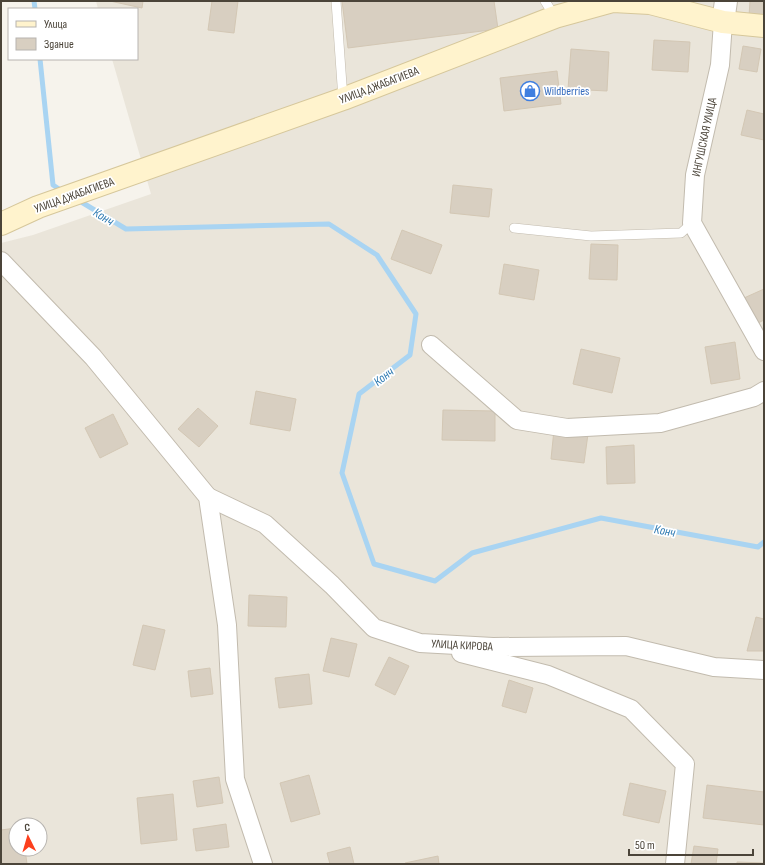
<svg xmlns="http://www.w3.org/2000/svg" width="765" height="865" font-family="'Sofia Sans Condensed',sans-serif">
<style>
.residential{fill:#eae5da;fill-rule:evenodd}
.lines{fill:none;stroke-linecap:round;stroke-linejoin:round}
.stream{stroke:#a9d4f2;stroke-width:5}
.building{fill:#d8cfc1;stroke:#d3c7b4}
.service-casing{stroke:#c2bbae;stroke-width:10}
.minor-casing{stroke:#c2bbae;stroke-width:20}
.tertiary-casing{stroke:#c2bbae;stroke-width:24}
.secondary-casing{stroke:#d6c79b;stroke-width:24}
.service{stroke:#fff;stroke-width:9}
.minor{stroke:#fff;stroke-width:18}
.tertiary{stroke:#fff;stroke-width:22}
.secondary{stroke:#fff3cd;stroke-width:22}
.labels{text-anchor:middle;stroke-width:3.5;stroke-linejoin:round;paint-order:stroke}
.street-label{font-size:12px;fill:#4b4439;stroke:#fff}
.shop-label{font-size:12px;fill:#366cbe;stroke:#fff;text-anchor:start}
.water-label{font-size:13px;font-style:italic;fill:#2e7ab2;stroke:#fff}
</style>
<rect width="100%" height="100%" fill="#f6f3ec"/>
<path class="residential" d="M96,1H764V864H1V243L33,235L151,194L112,59H137V9H98ZM16,825H40V849H16Z"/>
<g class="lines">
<g class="stream">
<path d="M34,1L35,9"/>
<path d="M40,59L53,185L62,191"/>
<path d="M78,200L126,229L329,224L377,255L416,314L410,355L359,394L342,473L374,564L435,581L472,553L601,518L758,547L764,542"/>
</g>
</g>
<g class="building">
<path d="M110,1H143L142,8Z"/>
<path d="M212,1H238L234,33L208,30Z"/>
<path d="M342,1H494L498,29L348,48Z"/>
<path d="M750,1H764V17L749,16Z"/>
<path d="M654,40L690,42L688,72L652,70Z"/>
<path d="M743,46L761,49L757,72L739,69Z"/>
<path d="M571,49L609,52L607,91L568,89Z"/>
<path d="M557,71L561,104L504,111L500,78Z"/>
<path d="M747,110L764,114V140L741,135Z"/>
<path d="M453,185L492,189L489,217L450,213Z"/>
<path d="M402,230L442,245L431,274L391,259Z"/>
<path d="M591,244L618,245L617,280L589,279Z"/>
<path d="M504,264L539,270L534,300L499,294Z"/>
<path d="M764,289V320L756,324L744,298Z"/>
<path d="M735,342L740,379L711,384L705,347Z"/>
<path d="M581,349L620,358L612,393L573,384Z"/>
<path d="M256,391L296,399L290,431L250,424Z"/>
<path d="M198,408L218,426L199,447L178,429Z"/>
<path d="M443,410L495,411V441L442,440Z"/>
<path d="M113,414L128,444L100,458L85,428Z"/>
<path d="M554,430L588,434L584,463L551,459Z"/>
<path d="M634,445L635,483L607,484L606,447Z"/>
<path d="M249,595L287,597L286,627L248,626Z"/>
<path d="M756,617L764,619V651H747Z"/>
<path d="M143,625L165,630L155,670L133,665Z"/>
<path d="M331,638L357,644L349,677L323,671Z"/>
<path d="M389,657L409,666L395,695L375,685Z"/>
<path d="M210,668L213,694L191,697L188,671Z"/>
<path d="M309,674L312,704L279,708L275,678Z"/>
<path d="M509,680L533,688L526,713L502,706Z"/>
<path d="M309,775L320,814L291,822L280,783Z"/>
<path d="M219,777L223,803L197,807L193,781Z"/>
<path d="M630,783L666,791L659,823L623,815Z"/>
<path d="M707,785L764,792V825L703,818Z"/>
<path d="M173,794L177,840L141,844L137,798Z"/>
<path d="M226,824L229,847L196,851L193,829Z"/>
<path d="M16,828V849H25L27,864H1V830Z"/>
<path d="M694,846L718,849L716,864H691Z"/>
<path d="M350,847L354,864H330L327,853Z"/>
<path d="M438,856L439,864H405V863Z"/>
<path d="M737,862L764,863V864H737Z"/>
</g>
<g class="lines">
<defs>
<g id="service">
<path d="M336,1L343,99"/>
<path d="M545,1L555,17"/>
<path d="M514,228L591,236L681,233L692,223"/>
</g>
<g id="minor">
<path d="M723,22L720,65L695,175L692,223L764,351"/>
<path d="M1,261L93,357L208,497L227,625L235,779L263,864"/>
<path d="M431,345L517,420L567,428L660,423L754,397L764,391"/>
<path d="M208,497L265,524L332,585L374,628L420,643L493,647L626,646L714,667L764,670"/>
<path d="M461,653L548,675L631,709L685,764L675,864"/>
</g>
<path id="tertiary" d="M723,22L726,1"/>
<path id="secondary" d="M1,224L38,207L343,99L555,17L613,1L650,3L723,22L764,26"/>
</defs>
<use href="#service" class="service-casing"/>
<use href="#minor" class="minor-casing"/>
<use href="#tertiary" class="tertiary-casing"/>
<use href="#secondary" class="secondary-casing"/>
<use href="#service" class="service"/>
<use href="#minor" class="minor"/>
<use href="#tertiary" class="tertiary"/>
<use href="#secondary" class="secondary"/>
</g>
<defs>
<symbol id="shop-ring" viewBox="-11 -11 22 22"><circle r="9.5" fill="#fff" stroke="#3f7fe0" stroke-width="1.5"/><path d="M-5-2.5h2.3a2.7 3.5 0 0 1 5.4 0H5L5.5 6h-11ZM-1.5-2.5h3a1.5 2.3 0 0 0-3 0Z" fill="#3f7fe0"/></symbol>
</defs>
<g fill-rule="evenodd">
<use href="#shop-ring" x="519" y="80" width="22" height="22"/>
</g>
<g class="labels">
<g class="street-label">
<text transform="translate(379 85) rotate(-21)" y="4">УЛИЦА ДЖАБАГИЕВА</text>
<text transform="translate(704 137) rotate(-78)" y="4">ИНГУШСКАЯ УЛИЦА</text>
<text transform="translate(74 195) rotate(-20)" y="4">УЛИЦА ДЖАБАГИЕВА</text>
<text transform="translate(462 645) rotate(3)" y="4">УЛИЦА КИРОВА</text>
</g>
<g class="shop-label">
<text x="544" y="95">Wildberries</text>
</g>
<g class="water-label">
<text transform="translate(104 216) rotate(31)" y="5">Конч</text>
<text transform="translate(383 376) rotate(-38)" y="5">Конч</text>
<text transform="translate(665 530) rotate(10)" y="5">Конч</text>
</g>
</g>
<rect width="765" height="865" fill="none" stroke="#4b4439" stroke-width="4"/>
<rect x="8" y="8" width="130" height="52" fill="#ffffff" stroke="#b7b4b0"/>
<rect x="16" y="21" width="20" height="6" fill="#fff3cd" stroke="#b7b4b0"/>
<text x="44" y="28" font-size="12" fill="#4b4439">Улица</text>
<rect x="16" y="38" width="20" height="12" fill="#d8cfc1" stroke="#b7b4b0"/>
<text x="44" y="48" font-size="12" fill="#4b4439">Здание</text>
<g transform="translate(28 837) rotate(355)"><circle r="19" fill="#ffffff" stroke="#b7b4b0"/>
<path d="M0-3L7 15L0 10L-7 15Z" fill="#fc3f1d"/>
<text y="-6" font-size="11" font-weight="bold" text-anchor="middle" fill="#4b4439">С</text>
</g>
<path d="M629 849v6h124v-6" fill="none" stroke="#4b4439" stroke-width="2"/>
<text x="635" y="849" font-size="12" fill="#4b4439" stroke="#ffffff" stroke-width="3" paint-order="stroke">50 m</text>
</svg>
